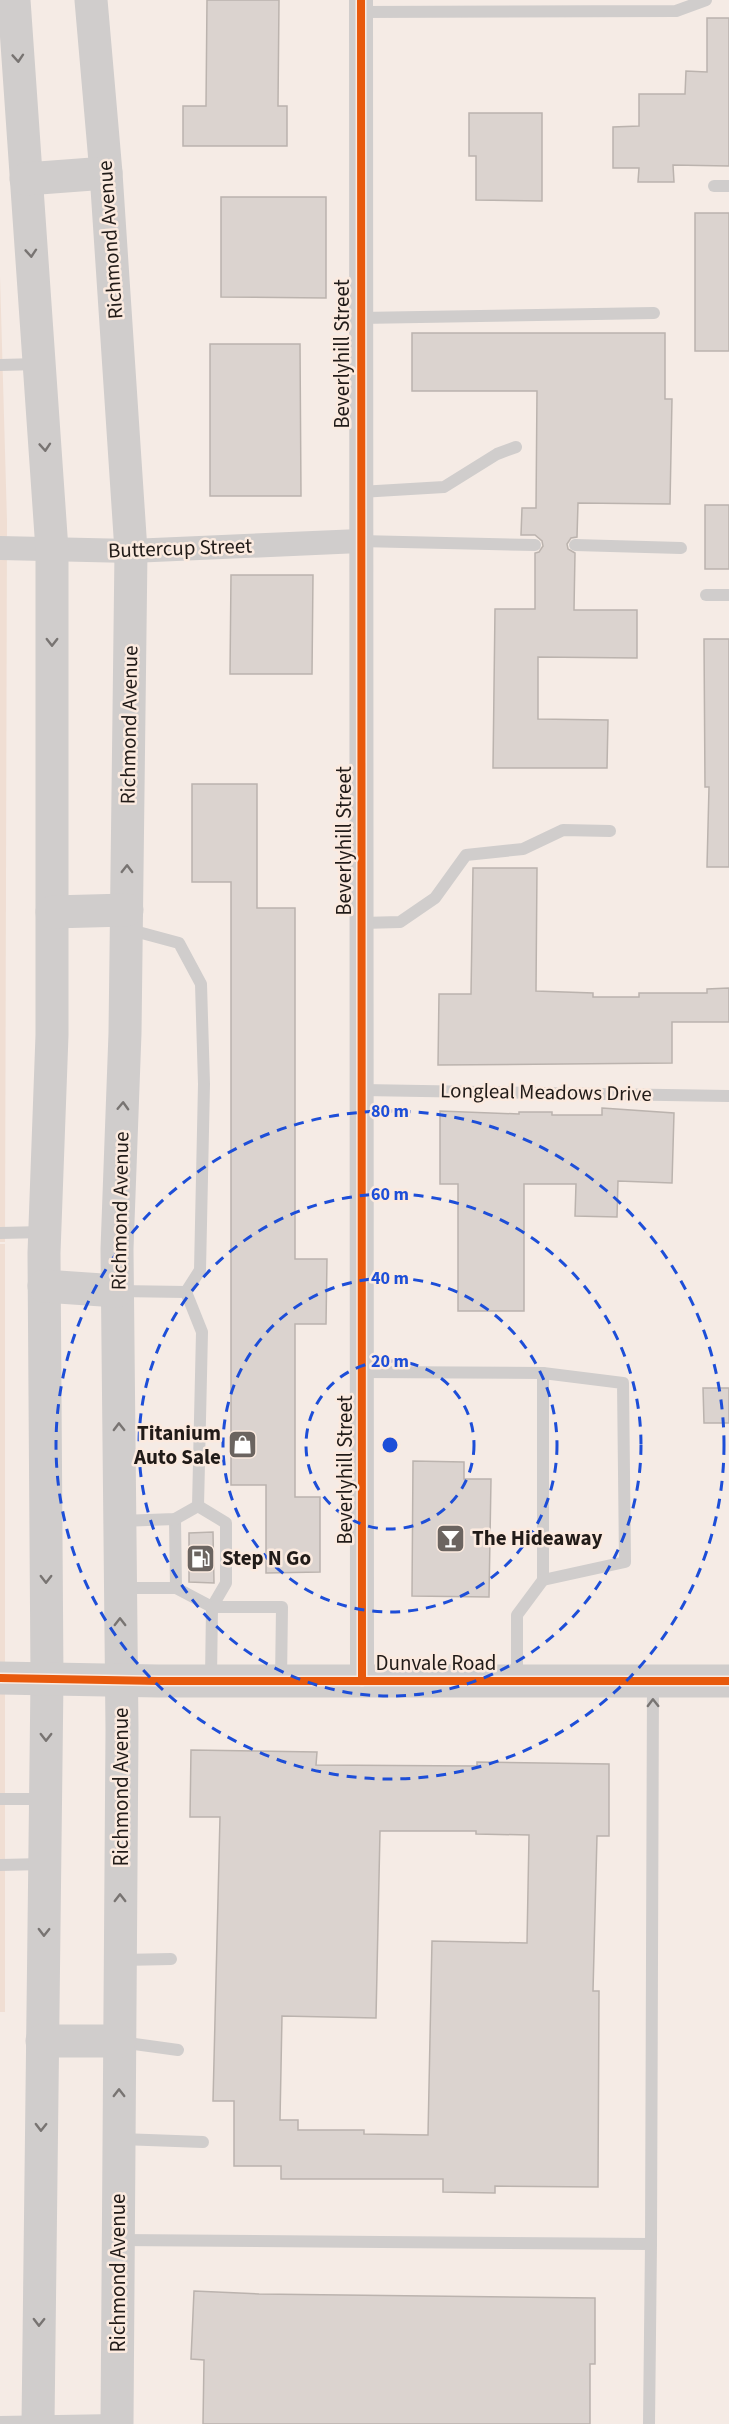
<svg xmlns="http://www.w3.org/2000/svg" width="729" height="2424" font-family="'Source Sans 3',sans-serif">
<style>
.built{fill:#f0ded3}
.building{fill:#dbd3cf;stroke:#bbb3ae;stroke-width:1.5;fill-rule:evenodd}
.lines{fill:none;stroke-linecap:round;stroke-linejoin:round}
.lane{stroke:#d0cdcc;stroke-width:12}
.street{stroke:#d0cdcc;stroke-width:24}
.secondary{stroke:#d0cdcc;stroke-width:33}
.cycleway-casing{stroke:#fbeadf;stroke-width:11}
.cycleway{stroke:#e8590c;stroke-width:8}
.oneway{stroke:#787472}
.ring{fill:none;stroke:#1d4ed8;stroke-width:3;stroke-dasharray:10 8}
.labels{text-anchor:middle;stroke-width:5;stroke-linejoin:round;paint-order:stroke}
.street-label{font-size:21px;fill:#211b18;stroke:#fbeadf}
.poi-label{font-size:21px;font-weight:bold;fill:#211b18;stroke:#fbeadf;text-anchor:start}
.centre{fill:#1d4ed8;stroke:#fbeadf;stroke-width:3}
.ring-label{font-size:18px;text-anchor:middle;font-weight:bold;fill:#1d4ed8;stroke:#fbeadf;stroke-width:5;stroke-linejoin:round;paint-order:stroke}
</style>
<rect width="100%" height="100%" fill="#f5ebe5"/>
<g class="built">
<path d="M0,276L7,521L5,1242H0Z"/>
<rect x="0" y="1244" width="5" height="768"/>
</g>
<g class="building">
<path d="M207,0H279L278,106H287V146H183V106H206Z"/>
<path d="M707,18H729V166L673,165L674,182H638L639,168H613V127L639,126V94H685L686,71L707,72Z"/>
<path d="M469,113H542V201L476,200V156H469Z"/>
<path d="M221,197H326V298L221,297Z"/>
<rect x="695" y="213" width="34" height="138"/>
<path d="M412,333H665V399H672L670,504L578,503L577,537L571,538L567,544L568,549L575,553L574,610H637V658L538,657V719L608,720L607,768H493L495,609H535V553L539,552L543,546L542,541L535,535H521L522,508H536L537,391H412Z"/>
<path d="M210,344H300L301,496H210Z"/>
<rect x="705" y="505" width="24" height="64"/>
<path d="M231,575H313L312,674H230Z"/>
<path d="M704,639H729V867H707L709,787H705Z"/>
<path d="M192,784H257V908H295V1259H327L326,1324H295V1497H320V1572L266,1573V1485H231V882H192Z"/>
<path d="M473,868H537L536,991L593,993V997H639V993H707V989L729,988V1022H672V1063L438,1065L439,994H471Z"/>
<path d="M602,1108L674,1113L672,1183L618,1181L617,1217L575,1216L576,1184H524V1311H458V1184H440V1111L519,1114V1112H552V1115H602Z"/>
<path d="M703,1388H729V1423H704Z"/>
<path d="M413,1461L464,1462V1479H491L489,1597L412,1596Z"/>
<path d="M213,1532L214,1583L189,1582V1533Z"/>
<path d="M191,1750L317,1752L316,1765L477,1766V1762L609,1764V1836H597L593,1991H599L598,2187L495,2186V2193L443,2192V2179H281V2166H234V2101H213L220,1817H190ZM380,1831H476V1834L529,1835L527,1943L432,1941L428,2135L364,2134V2130H298V2120H280L282,2016L376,2018Z"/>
<path d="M194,2291L259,2294L595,2298V2364H590V2424H203L204,2360L191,2359Z"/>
</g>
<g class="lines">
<g class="lane">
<path d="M360,12L676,11L706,0"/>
<path d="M714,186H729"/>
<path d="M360,318L654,313"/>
<path d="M0,365L38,364"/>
<path d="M360,492L444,487L497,454L516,447"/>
<path d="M360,541L535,545"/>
<path d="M575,545L681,548"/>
<path d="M706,595H729"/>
<path d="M362,923L400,922L435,898L466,855L523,849L563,830L610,831"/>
<path d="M363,1090L729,1096"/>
<path d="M0,1233L44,1232"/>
<path d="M118,1291L186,1292L200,1270L204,1084L201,984L179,943L127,929"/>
<path d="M363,1372L543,1373V1580L517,1615V1680"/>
<path d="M543,1373L623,1383L625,1562L543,1580"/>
<path d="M175,1519L176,1588L212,1607L226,1583V1523L198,1506"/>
<path d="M120,1521L175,1519L198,1506L202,1332L186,1292"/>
<path d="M123,1588H176"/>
<path d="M211,1678L212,1607H282L281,1680"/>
<path d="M0,1799H45"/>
<path d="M0,1865L43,1864"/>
<path d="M121,1960L171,1959"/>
<path d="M120,2042L178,2050"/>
<path d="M121,2139L203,2142"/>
<path d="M118,2240L651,2244L649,2424"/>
<path d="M651,2244L653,1681"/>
<path d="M0,2422L116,2420"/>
</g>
<g class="street">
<path d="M361,0L362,1681"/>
<path d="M0,548L131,551L360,541"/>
</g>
<g class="secondary">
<path d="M14,0L52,550V1035L44,1253L47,1679L38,2424"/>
<path d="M91,0L106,173L131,551L125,1033L117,1249L122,1729L117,2424"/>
<path d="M26,179L106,173"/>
<path d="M52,912L127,910"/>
<path d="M44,1286L117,1291"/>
<path d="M0,1678L158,1681H729"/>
<path d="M42,2041H119"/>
</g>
<defs>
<g id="cycleway">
<path d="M361,0L362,1681"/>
<path d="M0,1678L158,1681H729"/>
</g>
</defs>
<use href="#cycleway" class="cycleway-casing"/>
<use href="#cycleway" class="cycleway"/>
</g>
<defs><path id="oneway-chevron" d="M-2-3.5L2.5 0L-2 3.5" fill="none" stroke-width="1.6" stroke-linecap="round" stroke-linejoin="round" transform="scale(1.5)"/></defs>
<g class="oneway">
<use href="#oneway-chevron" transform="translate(18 58) rotate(86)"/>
<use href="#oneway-chevron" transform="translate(31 253) rotate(86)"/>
<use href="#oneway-chevron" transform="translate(45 447) rotate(86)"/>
<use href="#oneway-chevron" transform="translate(52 642) rotate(90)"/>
<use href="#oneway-chevron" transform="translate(127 869) rotate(-89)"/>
<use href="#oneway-chevron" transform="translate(123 1106) rotate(-88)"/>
<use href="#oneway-chevron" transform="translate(119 1427) rotate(-91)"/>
<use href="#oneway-chevron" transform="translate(46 1579) rotate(90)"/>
<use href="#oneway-chevron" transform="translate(120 1622) rotate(-90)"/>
<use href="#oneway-chevron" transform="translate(653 1703) rotate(-91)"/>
<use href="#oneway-chevron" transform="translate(46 1737) rotate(90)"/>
<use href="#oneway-chevron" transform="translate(120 1898) rotate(-90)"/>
<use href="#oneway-chevron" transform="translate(44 1932) rotate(91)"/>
<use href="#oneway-chevron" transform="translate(119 2093) rotate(-90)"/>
<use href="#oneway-chevron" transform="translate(41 2127) rotate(91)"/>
<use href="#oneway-chevron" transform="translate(39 2322) rotate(91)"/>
</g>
<g class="ring">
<circle cx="390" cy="1445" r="84"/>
<circle cx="390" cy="1445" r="167"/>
<circle cx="390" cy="1445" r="251"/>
<circle cx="390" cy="1445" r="334"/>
</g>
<defs>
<symbol id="shop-square" viewBox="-11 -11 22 22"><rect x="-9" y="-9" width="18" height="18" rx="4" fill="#6b6460" stroke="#fbeadf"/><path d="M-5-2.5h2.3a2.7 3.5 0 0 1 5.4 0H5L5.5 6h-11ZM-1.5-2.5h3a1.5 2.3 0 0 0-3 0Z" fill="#fff"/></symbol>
<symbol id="bar-square" viewBox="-11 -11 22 22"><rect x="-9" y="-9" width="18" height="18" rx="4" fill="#6b6460" stroke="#fbeadf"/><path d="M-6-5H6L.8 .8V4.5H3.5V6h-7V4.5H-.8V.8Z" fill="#fff"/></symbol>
<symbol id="fuel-square" viewBox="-11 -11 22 22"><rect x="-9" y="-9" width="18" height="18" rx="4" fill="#6b6460" stroke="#fbeadf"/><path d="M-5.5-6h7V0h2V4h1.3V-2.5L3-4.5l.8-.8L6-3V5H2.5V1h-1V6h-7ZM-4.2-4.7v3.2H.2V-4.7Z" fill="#fff"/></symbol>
</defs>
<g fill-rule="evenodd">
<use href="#shop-square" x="226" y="1428" width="33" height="33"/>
<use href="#bar-square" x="434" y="1522" width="33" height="33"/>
<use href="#fuel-square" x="184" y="1542" width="33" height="33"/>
</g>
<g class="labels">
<g class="street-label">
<text transform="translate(110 240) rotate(-94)" y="7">Richmond Avenue</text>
<text transform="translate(342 354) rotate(-90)" y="7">Beverlyhill Street</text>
<text transform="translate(180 548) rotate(-2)" y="7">Buttercup Street</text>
<text transform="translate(129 725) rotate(-89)" y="7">Richmond Avenue</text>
<text transform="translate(344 841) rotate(-90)" y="7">Beverlyhill Street</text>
<text transform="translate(546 1092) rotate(1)" y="7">Longleal Meadows Drive</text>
<text transform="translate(120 1211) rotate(-89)" y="7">Richmond Avenue</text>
<text transform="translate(345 1470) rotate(-90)" y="7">Beverlyhill Street</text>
<text x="436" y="1670">Dunvale Road</text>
<text transform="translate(121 1787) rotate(-90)" y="7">Richmond Avenue</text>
<text transform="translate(118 2273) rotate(-90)" y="7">Richmond Avenue</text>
</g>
<g class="poi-label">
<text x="221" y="1440" text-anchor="end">Titanium<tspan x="221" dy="24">Auto Sale</tspan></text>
<text x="472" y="1545">The Hideaway</text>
<text x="222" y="1565">Step N Go</text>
</g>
</g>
<circle cx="390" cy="1445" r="9" class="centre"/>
<g class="ring-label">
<text x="390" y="1117">80 m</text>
<text x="390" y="1200">60 m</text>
<text x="390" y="1284">40 m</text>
<text x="390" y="1367">20 m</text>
</g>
</svg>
